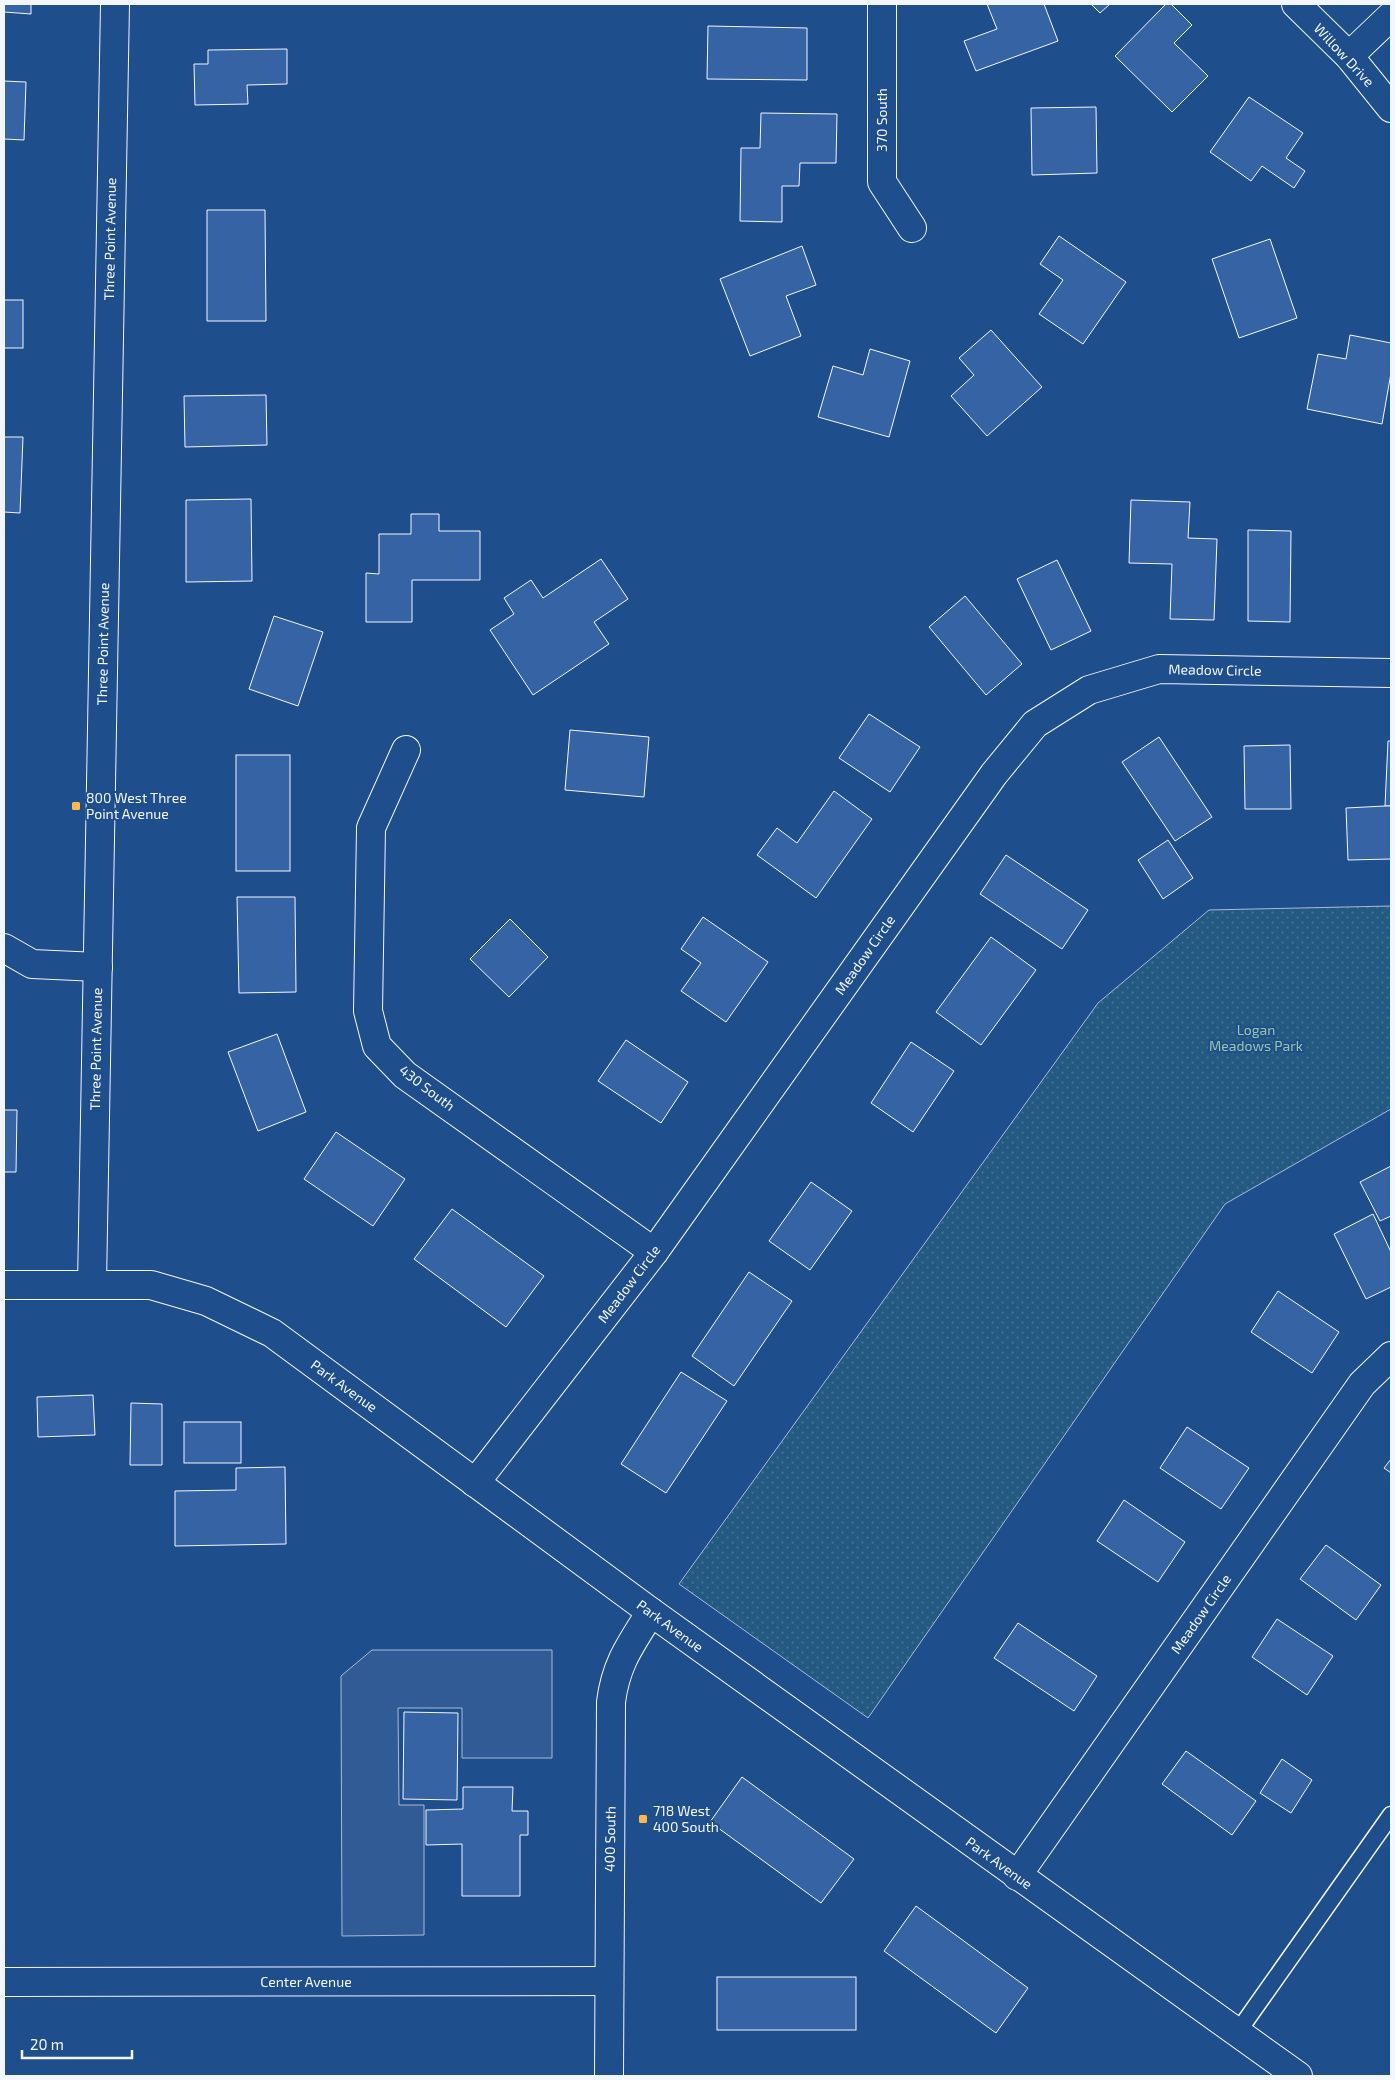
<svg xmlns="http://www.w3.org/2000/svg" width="1395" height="2080" font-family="'Exo 2',sans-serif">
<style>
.park{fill:url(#park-dots);stroke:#a8bbd7}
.parking{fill:#305b95;stroke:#a8bbd7}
.building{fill:#3563a3;stroke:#f2f6ff}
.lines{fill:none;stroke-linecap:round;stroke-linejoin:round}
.service-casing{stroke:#f2f6ff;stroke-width:19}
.minor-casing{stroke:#f2f6ff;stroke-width:30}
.tertiary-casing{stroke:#f2f6ff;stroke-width:30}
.service{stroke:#1f4e8c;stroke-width:16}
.minor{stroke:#1f4e8c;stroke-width:28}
.tertiary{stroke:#1f4e8c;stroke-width:28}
.poi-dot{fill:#ffb74d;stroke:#1f4e8c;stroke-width:2}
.labels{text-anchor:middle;stroke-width:4;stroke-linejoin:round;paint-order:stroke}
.street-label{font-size:14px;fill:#f2f6ff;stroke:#1f4e8c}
.poi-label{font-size:14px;fill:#f2f6ff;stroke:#1f4e8c;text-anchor:start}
.park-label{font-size:14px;fill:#97c8a6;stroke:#1f4e8c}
</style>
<defs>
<pattern id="park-dots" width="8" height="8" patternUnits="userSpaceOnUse" patternTransform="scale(1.25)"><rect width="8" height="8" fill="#245a82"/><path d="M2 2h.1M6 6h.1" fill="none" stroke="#447295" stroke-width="1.8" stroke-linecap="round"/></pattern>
</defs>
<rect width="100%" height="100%" fill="#1f4e8c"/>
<path class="park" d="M1391,906V1109L1225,1204L868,1718L679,1584L1098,1003L1209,910Z"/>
<path class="parking" d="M372,1650H552V1758H462V1708H398L399,1805H424V1935L342,1936L341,1676Z"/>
<g class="building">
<path d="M4,4H31V14L4,12Z"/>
<path d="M987,4H1044L1058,41L976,71L964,41L997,29Z"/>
<path d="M1091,4H1110L1100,13Z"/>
<path d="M1166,4H1171L1192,25L1174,43L1208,76L1172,112L1115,56Z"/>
<path d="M708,26L807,28V80L707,79Z"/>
<path d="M287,49V84L247,85L248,104L195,105L194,64H208V50Z"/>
<path d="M4,81L26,82L24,140L4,139Z"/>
<path d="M1249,97L1303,133L1286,158L1305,171L1294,188L1262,166L1251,181L1210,152Z"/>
<path d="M1096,107L1097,173L1032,175L1031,108Z"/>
<path d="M761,113L837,114L836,163H800L799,186H782V222L740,221L741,148H760Z"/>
<path d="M207,210H265L266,321H207Z"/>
<path d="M1059,236L1126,282L1083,344L1039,314L1063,280L1040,264Z"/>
<path d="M1270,239L1297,318L1239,338L1212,259Z"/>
<path d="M802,246L816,285L786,296L801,336L750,356L720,279Z"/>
<rect x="4" y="300" width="19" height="48"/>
<path d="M991,330L1042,387L987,436L951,396L974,375L959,358Z"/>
<path d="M1350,335L1391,343V373L1382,424L1307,409L1318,354L1346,359Z"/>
<path d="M870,349L910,361L889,437L818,417L833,366L863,375Z"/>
<path d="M266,395L267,445L185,447L184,396Z"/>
<path d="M4,437H23L20,513L4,512Z"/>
<path d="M251,499L252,581L186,582V500Z"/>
<path d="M1131,500L1190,502L1188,538L1217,539L1214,620L1170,619L1172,564L1129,563Z"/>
<path d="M411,514H439V531H480V580H412V622H366V573L379,574V534H411Z"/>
<path d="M1248,530L1291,531L1290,622L1248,621Z"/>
<path d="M601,559L628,599L594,622L609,644L533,695L490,630L514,614L504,598L531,580L543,598Z"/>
<path d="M1057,560L1091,631L1051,650L1017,579Z"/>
<path d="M965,596L1022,664L986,695L929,627Z"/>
<path d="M274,616L323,632L298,706L249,689Z"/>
<path d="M869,714L920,747L890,792L839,758Z"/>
<path d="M570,730L649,737L644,797L565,790Z"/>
<path d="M1159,737L1212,817L1175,841L1122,762Z"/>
<path d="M1388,741H1391V806H1385Z"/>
<path d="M1290,745L1291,809H1245L1244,746Z"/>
<rect x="236" y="755" width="54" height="116"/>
<path d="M834,791L872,819L816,898L757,855L777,828L797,843Z"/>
<path d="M1385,806H1391V859L1348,860L1346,808Z"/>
<path d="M1168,840L1193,878L1163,899L1138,860Z"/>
<path d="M1006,855L1088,910L1062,949L980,894Z"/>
<path d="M237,897H295L296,992L239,993Z"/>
<path d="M703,917L768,962L726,1022L681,991L701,963L681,949Z"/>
<path d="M510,919L548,957L509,997L470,959Z"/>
<path d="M991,937L1036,970L981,1045L936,1012Z"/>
<path d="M277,1034L306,1112L258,1131L228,1052Z"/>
<path d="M626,1040L688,1082L661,1123L598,1081Z"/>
<path d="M911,1042L954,1071L913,1132L871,1103Z"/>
<path d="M4,1110H17L16,1172H4Z"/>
<path d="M336,1132L405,1179L373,1226L304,1179Z"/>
<path d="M1391,1166V1216L1380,1221L1360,1182Z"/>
<path d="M811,1182L852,1211L810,1270L769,1241Z"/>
<path d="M452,1209L544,1276L506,1327L414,1259Z"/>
<path d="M1373,1214L1391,1252V1287L1366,1299L1334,1234Z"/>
<path d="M749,1272L792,1301L734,1386L692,1356Z"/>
<path d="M1278,1291L1339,1332L1312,1373L1251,1332Z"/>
<path d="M681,1372L727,1401L666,1493L621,1464Z"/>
<path d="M93,1395L95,1435L38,1437L37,1397Z"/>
<path d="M131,1403L162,1404V1465H130Z"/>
<rect x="184" y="1422" width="57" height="41"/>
<path d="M1187,1427L1249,1468L1221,1509L1160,1468Z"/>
<path d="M1391,1459V1473L1384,1468Z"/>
<path d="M285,1467L286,1544L175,1546V1491L236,1490V1468Z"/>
<path d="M1124,1500L1185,1542L1158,1582L1097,1541Z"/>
<path d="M1326,1545L1381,1585L1356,1620L1300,1579Z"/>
<path d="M1277,1619L1333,1656L1307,1695L1252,1657Z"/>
<path d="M1018,1623L1097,1676L1074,1711L994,1658Z"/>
<path d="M404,1712L458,1713L457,1800L403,1799Z"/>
<path d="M1186,1751L1256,1801L1232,1835L1162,1784Z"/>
<path d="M1282,1759L1312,1780L1291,1813L1260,1793Z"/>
<path d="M742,1777L854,1859L821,1903L710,1822Z"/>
<path d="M463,1787H513L512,1811H528V1835H520V1896H462V1844L426,1845V1810L463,1809Z"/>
<path d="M916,1906L1028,1988L996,2033L884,1951Z"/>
<rect x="717" y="1977" width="139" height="53"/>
</g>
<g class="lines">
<defs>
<path id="service" d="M1237,2033L1391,1815"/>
<g id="minor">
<path d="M882,4V182L912,228"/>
<path d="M1296,4L1349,56L1391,108"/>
<path d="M1349,56L1391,16"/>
<path d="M406,750L371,828L368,1011L377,1046L405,1075L654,1252"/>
<path d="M4,948L32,964L98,967"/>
<path d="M92,1285L115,4"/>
<path d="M475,1483L654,1252L994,774L1035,724L1089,690L1159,669L1391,673"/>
<path d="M1017,1876L1362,1384L1391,1356"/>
<path d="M4,1982L609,1981"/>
<path d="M609,2076L611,1702C616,1663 631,1644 651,1612"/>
</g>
<path id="tertiary" d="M4,1285H151L206,1301L272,1333L651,1612L1298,2076"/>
</defs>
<use href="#service" class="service-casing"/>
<use href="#minor" class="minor-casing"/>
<use href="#tertiary" class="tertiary-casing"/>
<use href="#service" class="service"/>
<use href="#minor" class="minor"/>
<use href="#tertiary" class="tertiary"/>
</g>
<g class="poi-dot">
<rect x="71" y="801" width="10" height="10" rx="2.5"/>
<rect x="638" y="1814" width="10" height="10" rx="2.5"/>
</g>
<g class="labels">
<g class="street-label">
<text transform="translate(1344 55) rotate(47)" y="5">Willow Drive</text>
<text transform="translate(882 120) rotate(-90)" y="5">370 South</text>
<text transform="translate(110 239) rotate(-89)" y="5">Three Point Avenue</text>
<text transform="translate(103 644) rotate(-89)" y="5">Three Point Avenue</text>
<text transform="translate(1215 670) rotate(1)" y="5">Meadow Circle</text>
<text transform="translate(865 955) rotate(-55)" y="5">Meadow Circle</text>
<text transform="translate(96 1049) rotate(-89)" y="5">Three Point Avenue</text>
<text transform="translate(427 1088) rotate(37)" y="5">430 South</text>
<text transform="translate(629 1284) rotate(-53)" y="5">Meadow Circle</text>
<text transform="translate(344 1386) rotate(36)" y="5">Park Avenue</text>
<text transform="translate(1201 1614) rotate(-55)" y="5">Meadow Circle</text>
<text transform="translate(670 1626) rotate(36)" y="5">Park Avenue</text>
<text transform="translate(610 1839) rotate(-89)" y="5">400 South</text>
<text transform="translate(999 1863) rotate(36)" y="5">Park Avenue</text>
<text x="306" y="1987">Center Avenue</text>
</g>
<g class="poi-label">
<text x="86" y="803">800 West Three<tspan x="86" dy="16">Point Avenue</tspan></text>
<text x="653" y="1816">718 West<tspan x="653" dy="16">400 South</tspan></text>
</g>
<g class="park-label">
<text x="1256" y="1035">Logan<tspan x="1256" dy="16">Meadows Park</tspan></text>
</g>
</g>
<rect width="1395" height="2080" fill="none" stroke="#f2f6ff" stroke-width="10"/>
<path d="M22 2050v8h110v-8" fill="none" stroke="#f2f6ff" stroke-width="2.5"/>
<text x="30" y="2050" font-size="15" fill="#f2f6ff" stroke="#1f4e8c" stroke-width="4" paint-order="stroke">20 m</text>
</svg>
